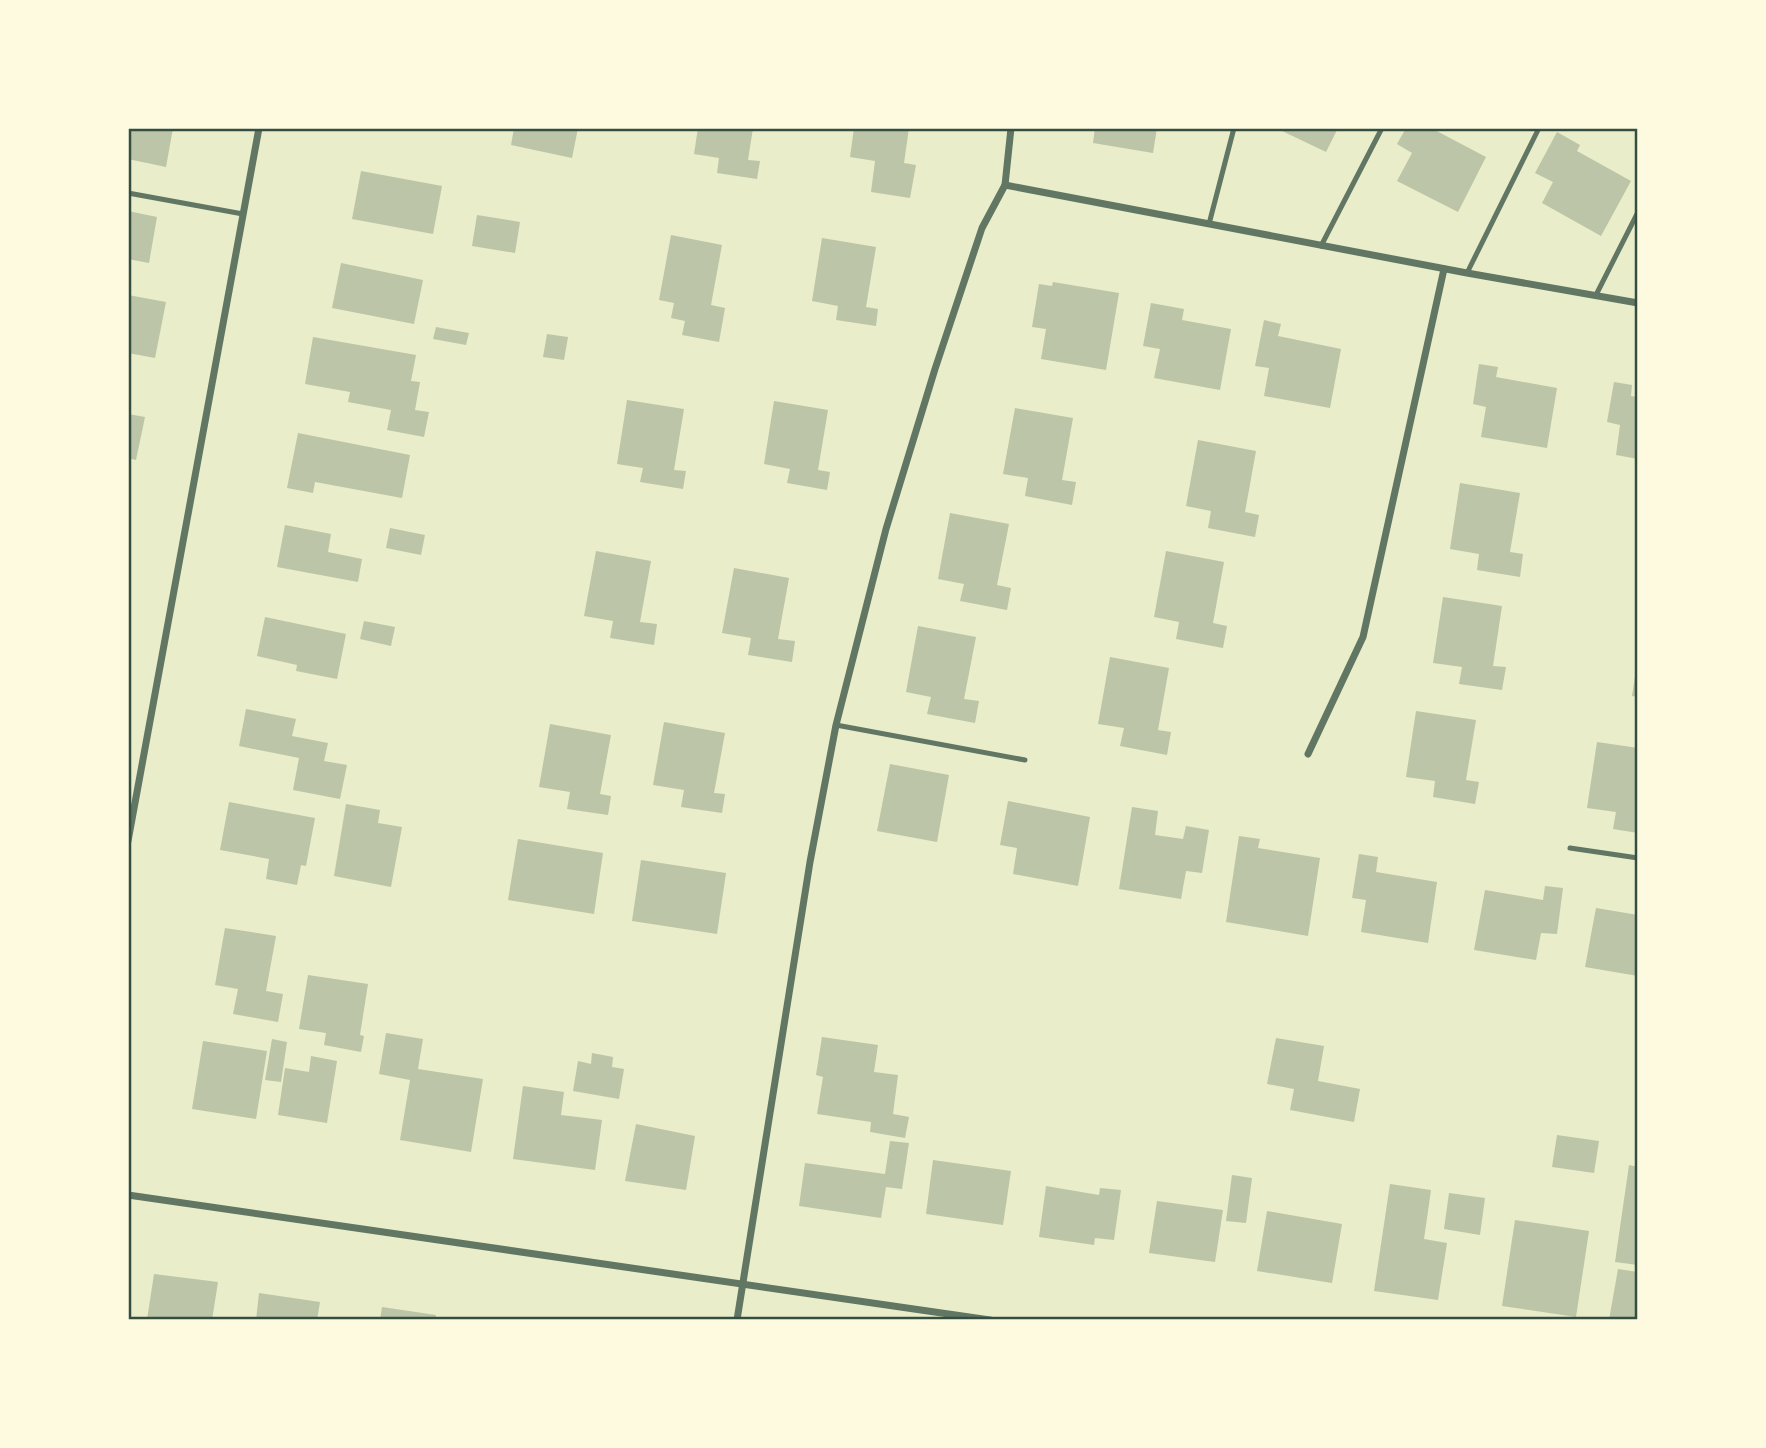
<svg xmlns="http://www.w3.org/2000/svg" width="1766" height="1448" font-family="'Noto Serif',serif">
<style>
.building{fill:#bcc5a7}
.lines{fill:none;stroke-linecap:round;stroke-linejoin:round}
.service{stroke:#617663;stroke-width:5}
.minor{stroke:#617663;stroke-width:7}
.neatline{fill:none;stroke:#344e41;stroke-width:2.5}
</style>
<rect width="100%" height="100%" fill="#e9edc9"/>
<g class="building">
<path d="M128,128H173L166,167L128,159Z"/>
<path d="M514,128H578L572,158L511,145Z"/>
<path d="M698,128H753L748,160L760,161L757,179L717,173L719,158L694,154Z"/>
<path d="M854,128H909L904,163L916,165L910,198L871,192L875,161L850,157Z"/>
<path d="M1095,128H1157L1153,153L1093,143Z"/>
<path d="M1276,128H1338L1326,152Z"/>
<path d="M1406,128H1431L1486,157L1458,212L1397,181L1412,153L1397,144Z"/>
<path d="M1557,132L1580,145L1577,151L1631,181L1601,236L1542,203L1553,182L1535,173Z"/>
<path d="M361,171L442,186L433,234L352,219Z"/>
<path d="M128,211L157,217L149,263L128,259Z"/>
<path d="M477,215L520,222L515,253L472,246Z"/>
<path d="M671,235L722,245L711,305L725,308L719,342L682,335L685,321L671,318L674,303L659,300Z"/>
<path d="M822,238L876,247L866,307L878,309L876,326L836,320L838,306L812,301Z"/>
<path d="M341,263L423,280L414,324L332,308Z"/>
<path d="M1053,282L1119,293L1106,370L1041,359L1046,329L1032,327L1039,284L1052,286Z"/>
<path d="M128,295L166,302L155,358L128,353Z"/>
<path d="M1151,303L1184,309L1182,320L1231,329L1220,390L1154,378L1160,349L1143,346Z"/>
<path d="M1264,320L1281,324L1278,336L1341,349L1330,408L1264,396L1269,368L1255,366Z"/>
<path d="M436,327L469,333L466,345L433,339Z"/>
<path d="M547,334L568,337L564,360L543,357Z"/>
<path d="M313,337L416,355L411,381L420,382L415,410L429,412L424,437L387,430L391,410L348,402L350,392L305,384Z"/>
<path d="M1479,364L1498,367L1496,377L1557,388L1547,448L1481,437L1486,407L1473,404Z"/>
<path d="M1614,382L1632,385L1631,396L1638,397V459L1616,455L1620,425L1607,422Z"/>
<path d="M627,400L684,409L674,470L686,471L683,489L640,482L643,468L617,464Z"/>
<path d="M774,401L828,410L818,470L830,472L827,490L787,483L790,469L764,464Z"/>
<path d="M1015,408L1073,418L1062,480L1076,482L1072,505L1025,496L1028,478L1003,474Z"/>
<path d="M128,414L145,417L136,460L128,458Z"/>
<path d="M298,433L410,455L402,498L315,482L313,493L287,488Z"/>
<path d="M1198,440L1256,451L1245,512L1259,515L1255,537L1208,528L1211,511L1186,506Z"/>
<path d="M1460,483L1520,493L1510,552L1523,554L1520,577L1477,570L1479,554L1450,549Z"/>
<path d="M950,513L1009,524L997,585L1011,588L1007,610L960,601L964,584L938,579Z"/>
<path d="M285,525L331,534L328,552L362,559L358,582L277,567Z"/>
<path d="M390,528L425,535L421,555L386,548Z"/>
<path d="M596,551L651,561L640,622L657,624L654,645L610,638L613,621L584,616Z"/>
<path d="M1166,551L1224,562L1213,623L1227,626L1223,648L1176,639L1179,622L1154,617Z"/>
<path d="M734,568L789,578L778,639L795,641L792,662L748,655L751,638L722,633Z"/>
<path d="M1443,597L1502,606L1493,666L1506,667L1502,690L1459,684L1462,667L1433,663Z"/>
<path d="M265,617L346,634L337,679L296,671L297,665L257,656Z"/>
<path d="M364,621L395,627L391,646L360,639Z"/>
<path d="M918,626L976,637L964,699L979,701L975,723L927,714L931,697L906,692Z"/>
<path d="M1110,657L1169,668L1158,730L1171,732L1167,755L1120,746L1124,728L1098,724Z"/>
<path d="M1637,663L1638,664V697L1632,696Z"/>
<path d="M246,709L296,719L292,736L328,743L324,761L347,765L340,799L293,790L299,758L239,746Z"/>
<path d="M1416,711L1476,720L1466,780L1479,782L1475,804L1433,797L1435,781L1406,777Z"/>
<path d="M664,722L725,733L714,793L725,794L722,813L681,807L684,790L653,785Z"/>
<path d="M550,724L611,735L600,794L611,796L608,815L567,809L570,792L539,787Z"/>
<path d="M1597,742L1638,748V833L1613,829L1616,812L1587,808Z"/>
<path d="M890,764L949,775L937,842L877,831Z"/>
<path d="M1008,801L1090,817L1078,886L1013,874L1017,848L1000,845Z"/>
<path d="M229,802L315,818L306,866L301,865L297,885L266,879L269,859L220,850Z"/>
<path d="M346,804L380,810L378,823L402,827L391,887L334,876Z"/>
<path d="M1132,807L1158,811L1155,835L1183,839L1186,826L1209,830L1202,873L1186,871L1181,899L1119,889Z"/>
<path d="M1239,836L1260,839L1258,848L1320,858L1308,936L1226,922Z"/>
<path d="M518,839L603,853L594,914L508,900Z"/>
<path d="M1359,854L1378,857L1376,872L1437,882L1428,943L1361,932L1366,900L1352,898Z"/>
<path d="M641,860L726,873L717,934L632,921Z"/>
<path d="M1545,886L1563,888L1557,934L1541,933L1536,960L1474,950L1485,890L1543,900Z"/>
<path d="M1596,908L1638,915V976L1585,967Z"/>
<path d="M225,928L276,936L266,991L283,994L278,1022L233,1014L238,989L215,985Z"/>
<path d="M308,975L368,984L360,1035L364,1036L361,1052L324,1045L326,1033L299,1029Z"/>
<path d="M386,1033L423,1039L418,1069L483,1079L471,1152L400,1140L410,1080L379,1074Z"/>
<path d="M822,1037L878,1045L874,1072L898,1075L893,1114L909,1117L905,1138L870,1132L871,1122L817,1114L823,1077L816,1075Z"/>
<path d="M1276,1038L1324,1046L1318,1081L1360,1089L1354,1122L1290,1110L1294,1089L1267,1084Z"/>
<path d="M272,1039L287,1042L281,1082L265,1080Z"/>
<path d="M203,1041L267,1051L256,1119L192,1109Z"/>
<path d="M592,1053L613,1057L612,1067L624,1069L619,1099L573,1091L578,1061L591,1064Z"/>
<path d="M311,1056L337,1061L327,1123L278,1115L285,1068L309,1072Z"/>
<path d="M523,1086L564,1092L561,1115L602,1120L595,1170L513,1159Z"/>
<path d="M636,1124L695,1136L686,1190L625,1181Z"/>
<path d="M1557,1135L1599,1141L1594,1173L1552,1167Z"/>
<path d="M890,1141L909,1143L902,1189L886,1187L881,1218L799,1206L805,1163L885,1174Z"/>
<path d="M933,1160L1011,1171L1003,1225L926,1214Z"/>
<path d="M1629,1165L1638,1167V1265L1615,1262Z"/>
<path d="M1232,1175L1252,1178L1246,1223L1226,1221Z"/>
<path d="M1390,1184L1431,1190L1424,1239L1447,1243L1438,1300L1374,1291Z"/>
<path d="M1046,1186L1099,1195L1100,1188L1121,1190L1114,1240L1095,1238L1094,1245L1039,1237Z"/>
<path d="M1449,1193L1485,1198L1480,1235L1444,1229Z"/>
<path d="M1157,1201L1223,1210L1215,1262L1149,1253Z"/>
<path d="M1267,1211L1342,1224L1332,1283L1257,1271Z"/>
<path d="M1515,1220L1589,1231L1576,1317L1502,1306Z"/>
<path d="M1618,1269L1638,1272V1320H1609Z"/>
<path d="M154,1274L218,1282L212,1320H147Z"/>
<path d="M259,1293L320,1302L317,1320H256Z"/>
<path d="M382,1307L436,1315L435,1320H380Z"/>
</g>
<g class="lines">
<g class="service">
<path d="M128,193L243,214"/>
<path d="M1209,224L1234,128"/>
<path d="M1321,246L1382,128"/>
<path d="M1467,273L1539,128"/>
<path d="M1596,295L1638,212"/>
<path d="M836,725L1025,760"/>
<path d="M1570,848L1638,858"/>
</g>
<g class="minor">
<path d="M1005,185L1467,273L1638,303"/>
<path d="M1308,754L1363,637L1444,269"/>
<path d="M128,841L259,128"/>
<path d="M128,1195L990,1320"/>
<path d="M737,1320L810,862L836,725L886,529L935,369L982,228L1005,185L1011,128"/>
</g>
</g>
<rect width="1766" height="1448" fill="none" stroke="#fefae0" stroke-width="259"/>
<rect x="130" y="130" width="1506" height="1188" class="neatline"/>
</svg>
